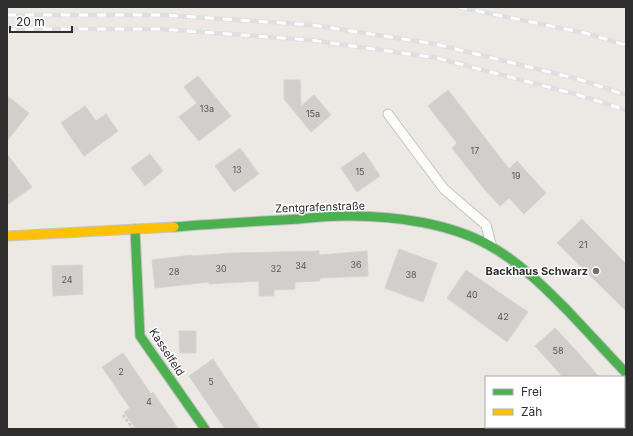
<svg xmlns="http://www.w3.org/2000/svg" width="633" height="436" font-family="Inter,sans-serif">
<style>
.building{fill:#d1cecb;stroke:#d7d4d0}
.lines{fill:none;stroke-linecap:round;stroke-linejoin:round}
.lane-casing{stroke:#c5c4c5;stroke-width:11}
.fast-casing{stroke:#c5c4c5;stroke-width:11}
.slow-casing{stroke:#c5c4c5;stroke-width:11}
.path{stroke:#c9c9c8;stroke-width:2.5;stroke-dasharray:3 2;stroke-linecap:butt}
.lane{stroke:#fcfcfb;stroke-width:9}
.fast{stroke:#4caf50;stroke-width:9}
.slow{stroke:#ffc107;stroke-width:9}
.rail-casing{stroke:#dfdfe1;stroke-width:4.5}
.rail{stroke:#fff;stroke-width:3;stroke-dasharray:9;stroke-linecap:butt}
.poi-dot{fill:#706f6e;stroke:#fff;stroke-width:1.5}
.labels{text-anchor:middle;stroke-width:3;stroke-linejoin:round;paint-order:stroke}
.number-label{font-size:9px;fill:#585857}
.street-label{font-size:11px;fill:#2e2e2e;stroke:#fff}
.poi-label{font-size:11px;font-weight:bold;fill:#2e2e2e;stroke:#fff;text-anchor:end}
</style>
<rect width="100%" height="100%" fill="#ece8e4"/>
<g class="building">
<path d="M198,76L231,116L199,141L179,117L197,103L184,87Z"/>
<path d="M284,80H300L301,106L314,95L331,115L311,132L284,99Z"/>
<path d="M448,90L509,169L517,161L546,193L524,214L509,198L500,206L485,190L452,148L457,143L428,106Z"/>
<path d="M7,96L29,113L7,141Z"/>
<path d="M85,106L96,121L106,114L118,131L84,156L61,123Z"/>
<path d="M240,148L259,174L234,192L215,166Z"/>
<path d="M364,152L380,176L357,192L341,168Z"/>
<path d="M7,154L32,187L7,205Z"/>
<path d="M150,154L163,171L145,186L131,168Z"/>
<path d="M582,219L626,264V311L557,243Z"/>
<path d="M399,249L437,263L423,302L385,288Z"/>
<path d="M319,251V255L367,251L368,276L320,278V281L295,282V289L274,290V296H259V281L209,284V282L155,288L152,260L192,255V256L233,253Z"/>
<path d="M82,265L83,294L53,296L52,266Z"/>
<path d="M466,270L528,312L507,342L447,298Z"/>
<path d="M555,328L581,356L599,377H563L535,346Z"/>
<path d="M179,331H196V353H180Z"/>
<path d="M123,353L151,394L153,392L178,429H136L124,412L130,408L102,367Z"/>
<path d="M213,359L232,388L260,429H225L189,376Z"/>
</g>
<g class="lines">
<defs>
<path id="lane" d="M388,114L444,189L486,225L491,244"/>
<g id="fast">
<path d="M174,227C210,224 246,222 282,220C302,219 323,216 343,216C392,215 455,223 497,250C523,266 545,288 566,309C586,330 606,352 626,373"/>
<path d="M135,229L140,336L205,429"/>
</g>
<path id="slow" d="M7,236L174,227"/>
</defs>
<use href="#lane" class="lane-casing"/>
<use href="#fast" class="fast-casing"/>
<use href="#slow" class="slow-casing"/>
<g class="path">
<path d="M123,415L133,429"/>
<path d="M546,427L547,429"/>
<path d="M525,429L527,427"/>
</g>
<use href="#lane" class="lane"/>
<use href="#fast" class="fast"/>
<use href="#slow" class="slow"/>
<defs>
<g id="rail">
<path d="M458,7L585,33L626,45"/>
<path d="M7,15H165L312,25L435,44L578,79L626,95"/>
<path d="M7,30L26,29H160L310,40L437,58L575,94L626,110"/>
</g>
</defs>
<use href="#rail" class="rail-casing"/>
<use href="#rail" class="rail"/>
</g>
<circle class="poi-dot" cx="596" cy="271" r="4"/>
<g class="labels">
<g class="number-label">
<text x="207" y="112">13a</text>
<text x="313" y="117">15a</text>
<text x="475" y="154">17</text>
<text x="237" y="173">13</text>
<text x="360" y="175">15</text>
<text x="516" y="179">19</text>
<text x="583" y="248">21</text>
<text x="356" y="268">36</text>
<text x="301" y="269">34</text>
<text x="221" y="272">30</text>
<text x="276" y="272">32</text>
<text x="174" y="275">28</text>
<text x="411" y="278">38</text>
<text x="67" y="283">24</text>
<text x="472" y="298">40</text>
<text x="503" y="320">42</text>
<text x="558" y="354">58</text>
<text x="121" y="375">2</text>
<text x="211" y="385">5</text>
<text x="149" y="405">4</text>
</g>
<g class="street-label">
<text transform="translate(320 207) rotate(-2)" y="4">Zentgrafenstraße</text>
<text transform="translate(167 352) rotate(57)" y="4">Kasselfeld</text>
</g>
<g class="poi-label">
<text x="588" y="275">Backhaus Schwarz</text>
</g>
</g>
<rect width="633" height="436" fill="none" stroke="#2e2e2e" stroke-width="16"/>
<rect x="485" y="376" width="140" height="52" fill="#ffffff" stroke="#ababab"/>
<rect x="493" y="389" width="20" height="6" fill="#4caf50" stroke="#ababab"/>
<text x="521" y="396" font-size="12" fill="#2e2e2e">Frei</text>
<rect x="493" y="409" width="20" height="6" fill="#ffc107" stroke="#ababab"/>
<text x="521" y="416" font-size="12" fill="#2e2e2e">Zäh</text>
<path d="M10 26v6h62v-6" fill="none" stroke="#2e2e2e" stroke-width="2"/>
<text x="16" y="26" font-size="12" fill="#2e2e2e" stroke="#ffffff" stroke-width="3" paint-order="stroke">20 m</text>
</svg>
